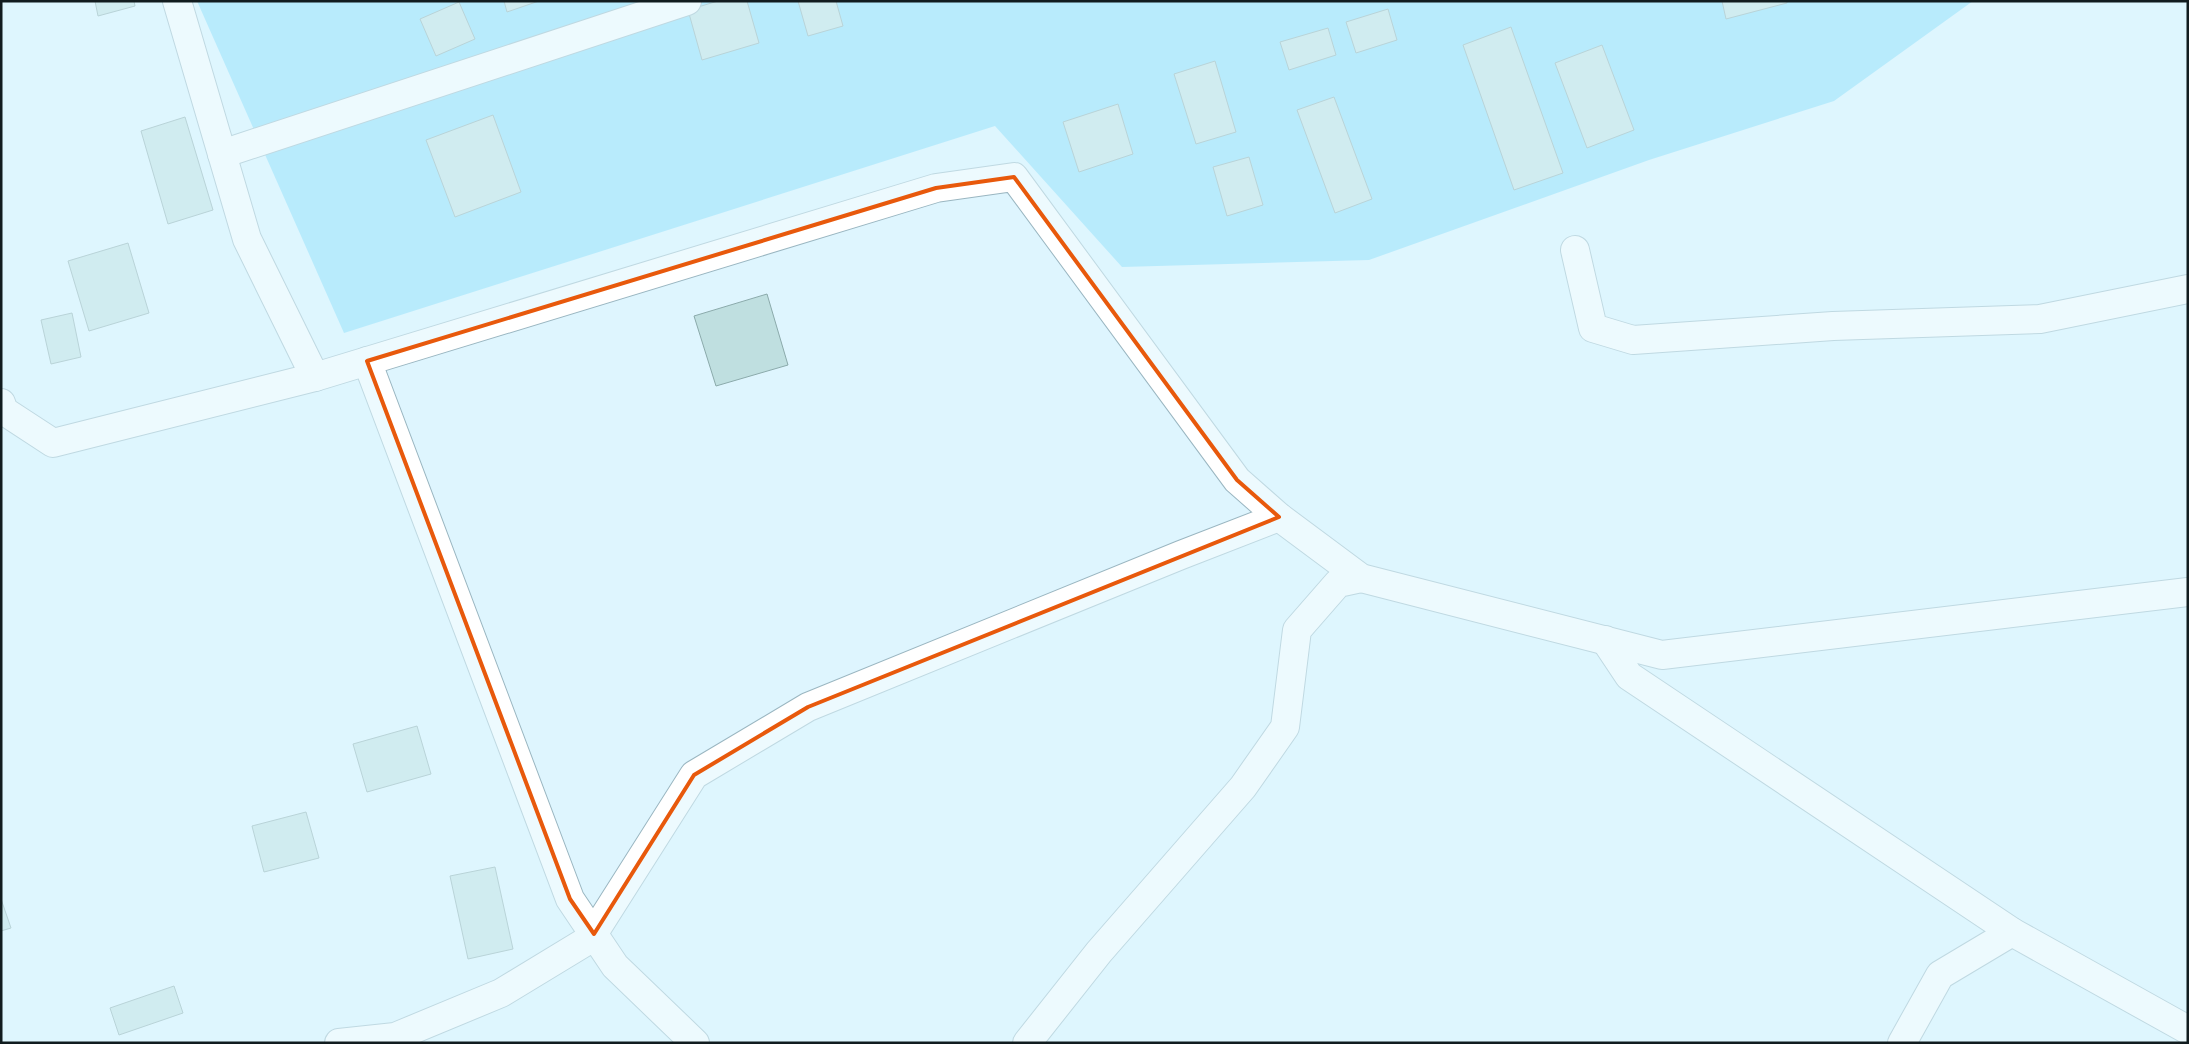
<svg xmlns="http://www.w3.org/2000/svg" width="2189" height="1044" font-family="Manrope,sans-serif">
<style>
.green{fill:#8bdefb}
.building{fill:#bfdfe0;stroke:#8baaab}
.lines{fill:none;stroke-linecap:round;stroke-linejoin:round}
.minor-casing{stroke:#9ab6c1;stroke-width:30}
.minor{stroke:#fff;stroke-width:28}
.marked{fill:none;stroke:#e8590c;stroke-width:4;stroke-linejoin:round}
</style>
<rect width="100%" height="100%" fill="#def5fe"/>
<path class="green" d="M197,1H1973L1834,101L1649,160L1369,260L1122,267L995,126L344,333Z"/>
<g class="building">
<path d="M95,1H134L135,6L98,16Z"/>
<path d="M504,1H539L507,12Z"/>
<path d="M718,1H747L759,43L702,60L688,10Z"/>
<path d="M798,1H836L843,26L808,36Z"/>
<path d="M1722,1H1787V3L1726,19Z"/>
<path d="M459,2L475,39L436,56L420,19Z"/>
<path d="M1388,9L1397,40L1356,53L1346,22Z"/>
<path d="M1511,27L1563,173L1514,190L1463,45Z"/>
<path d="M1328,28L1336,55L1289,70L1280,42Z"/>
<path d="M1602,45L1634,130L1587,148L1555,63Z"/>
<path d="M1215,61L1236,132L1196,144L1174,74Z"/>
<path d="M1334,97L1372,199L1335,213L1297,110Z"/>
<path d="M1118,104L1133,154L1079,172L1063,122Z"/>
<path d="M493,115L521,192L455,217L426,140Z"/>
<path d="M185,117L213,210L168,224L141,131Z"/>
<path d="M1249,157L1263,205L1227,216L1213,167Z"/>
<path d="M128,243L149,313L89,331L68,261Z"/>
<path d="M767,294L788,365L716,386L694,316Z"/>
<path d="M72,313L81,357L51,364L41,320Z"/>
<path d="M417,726L431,774L367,792L353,744Z"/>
<path d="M306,812L319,858L264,872L252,826Z"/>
<path d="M495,867L513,949L468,959L450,876Z"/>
<path d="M1,899L11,928L1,931Z"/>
<path d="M174,986L183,1013L119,1035L110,1008Z"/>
</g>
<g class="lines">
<defs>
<g id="minor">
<path d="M177,1L247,239L315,377L936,188L1014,177L1237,480L1279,517L1361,578L1662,655L2188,592"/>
<path d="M222,154L687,1"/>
<path d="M1575,250L1593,328L1633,340L1833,326L2040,319L2188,289"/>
<path d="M367,361L570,899L615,966L695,1043"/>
<path d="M1,403L4,411L53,443L315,377"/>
<path d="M1605,640L1629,676L2012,932L2188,1030"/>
<path d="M339,1043L395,1037L501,993L590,939L694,775L808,707L1181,555L1279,517"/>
<path d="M1027,1043L1099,952L1243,787L1285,727L1297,630L1338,583L1361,578"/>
<path d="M1902,1043L1940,975L2012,932"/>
</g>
</defs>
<use href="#minor" class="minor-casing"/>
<use href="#minor" class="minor"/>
</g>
<path d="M0 0H2189V1044H0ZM1014,177L1237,480L1279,517L808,707L694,775L594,934L570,899L367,361L936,188Z" fill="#def5fe" fill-opacity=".55" fill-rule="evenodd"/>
<path class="marked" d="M1014,177L1237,480L1279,517L808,707L694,775L594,934L570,899L367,361L936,188Z"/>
<rect width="2189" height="1044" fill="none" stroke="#111c1f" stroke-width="5"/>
</svg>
